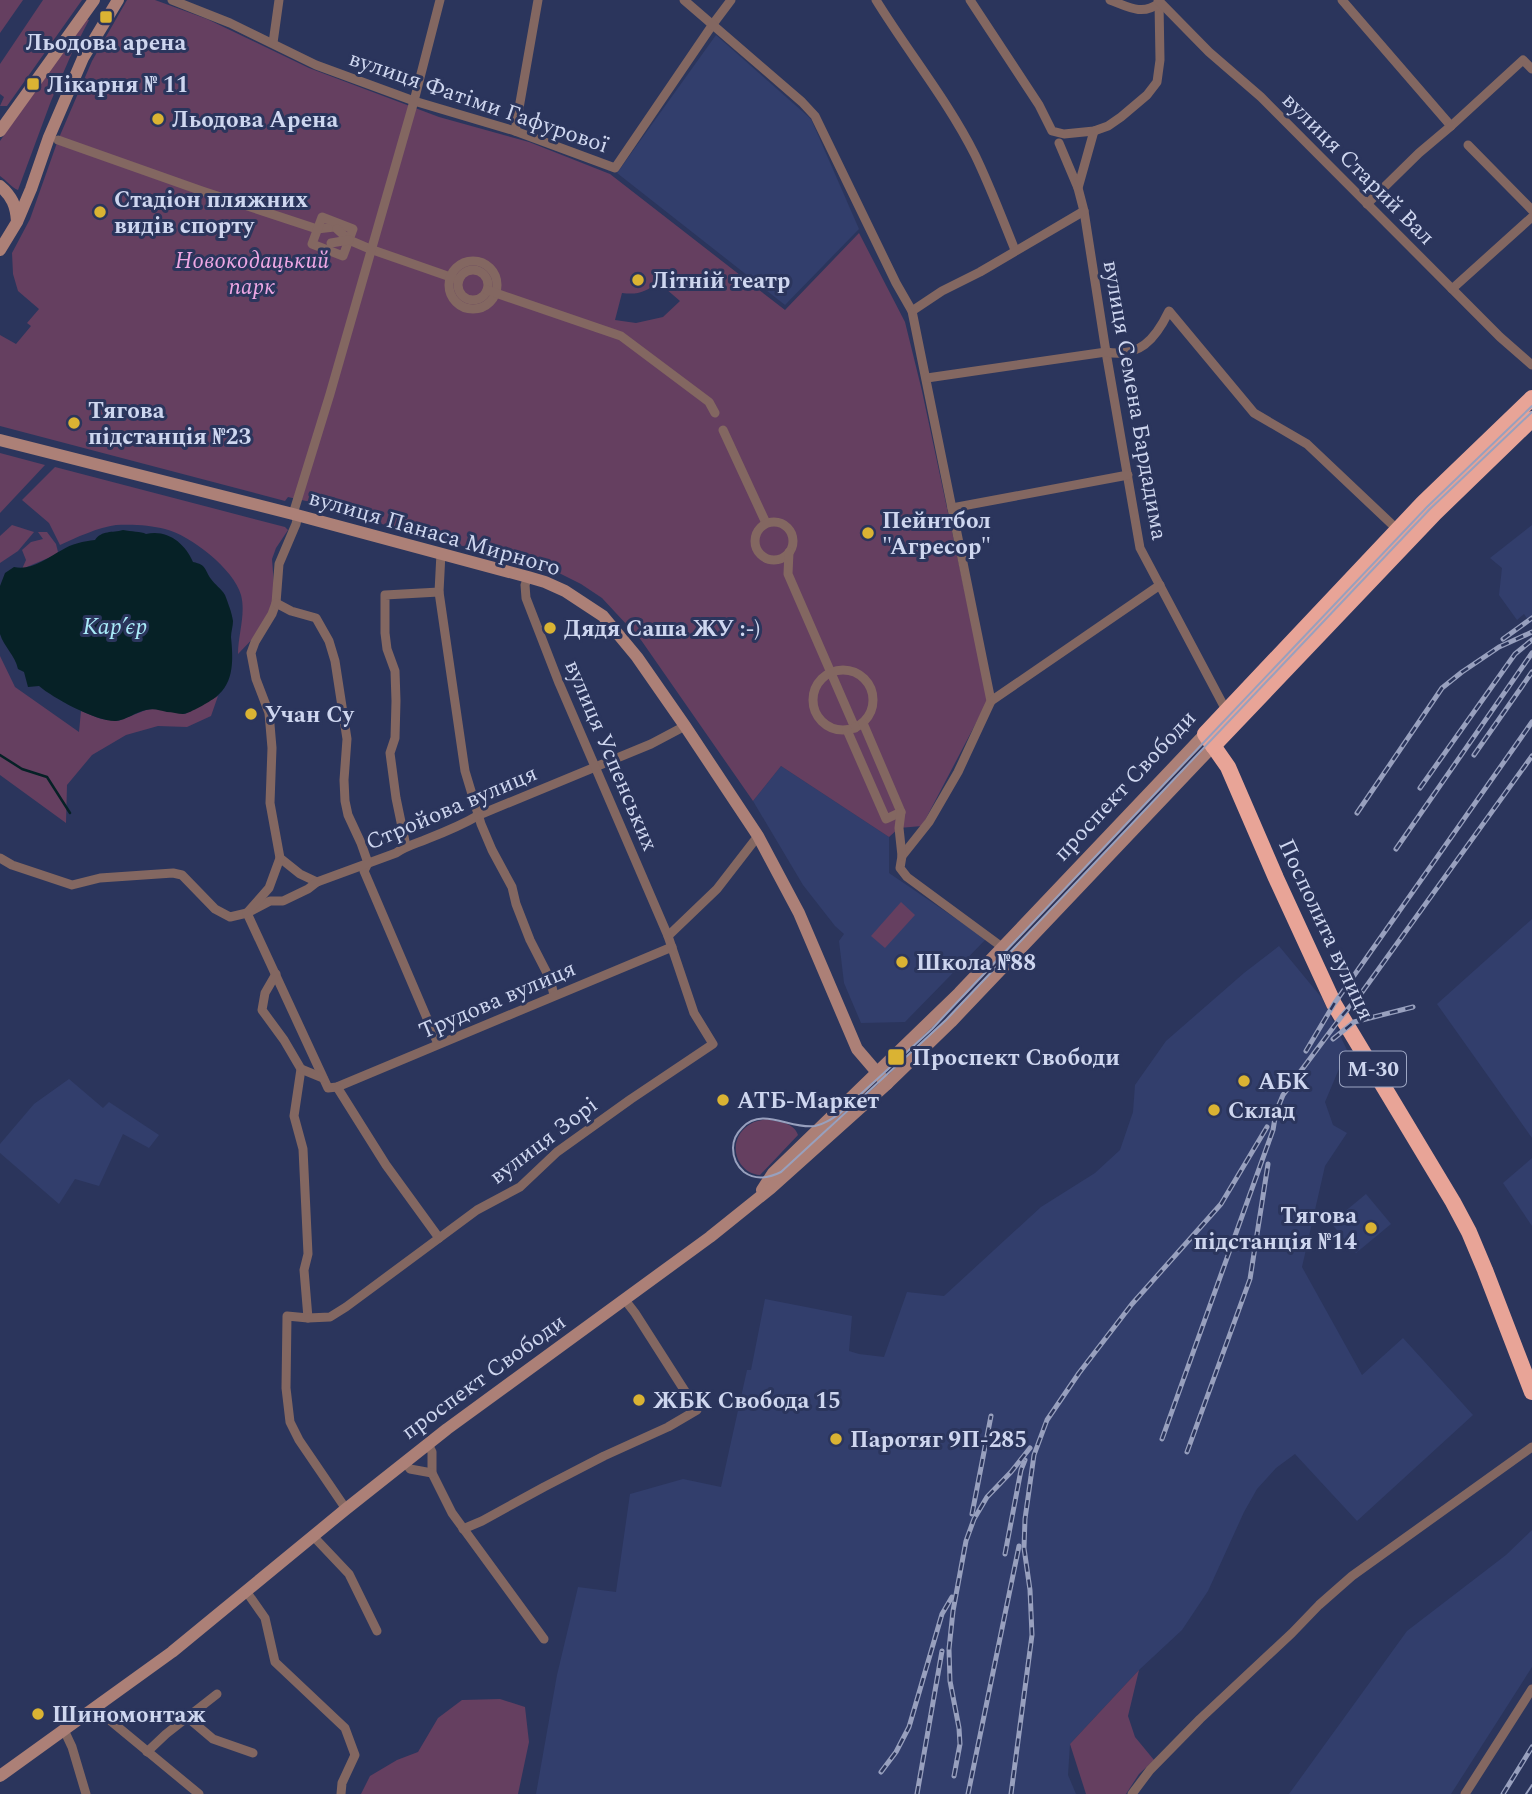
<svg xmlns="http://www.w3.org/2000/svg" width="1532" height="1794" font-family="Spectral,serif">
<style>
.built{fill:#323e6c}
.green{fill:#653f60;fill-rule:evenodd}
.water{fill:#062126}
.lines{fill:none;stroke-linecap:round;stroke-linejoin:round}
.stream{stroke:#062126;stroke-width:2.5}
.street{stroke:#836761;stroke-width:9}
.secondary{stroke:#ac8077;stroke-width:12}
.highway{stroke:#e8a497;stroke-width:16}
.tram{stroke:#98a0be;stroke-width:2}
.rail-casing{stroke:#98a0be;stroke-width:5}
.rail{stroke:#2b355c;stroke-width:2.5;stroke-dasharray:8;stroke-linecap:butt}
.poi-dot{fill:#dab333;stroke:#2b355c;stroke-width:2.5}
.labels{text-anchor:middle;stroke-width:6;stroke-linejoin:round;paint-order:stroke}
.shield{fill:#2b355c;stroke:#9da6c3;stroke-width:2}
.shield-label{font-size:21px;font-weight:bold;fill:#ced6ef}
.poi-label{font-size:23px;font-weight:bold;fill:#ced6ef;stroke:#2b355c;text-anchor:start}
.street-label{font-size:23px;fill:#ced6ef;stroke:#2b355c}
.park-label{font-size:23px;font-style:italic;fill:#eda7e4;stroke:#2b355c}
.water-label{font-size:24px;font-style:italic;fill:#a9ebf8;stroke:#2b355c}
</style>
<rect width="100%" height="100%" fill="#2b355c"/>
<g class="built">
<path d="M716,35L811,119L859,229L785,305L617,173Z"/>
<path d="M1532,525V622L1530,623L1524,614L1517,620L1499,595L1502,568L1490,558Z"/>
<path d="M781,766L889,837V873L986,939L905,1022L861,1023L844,983L839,941L844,934L835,926L803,885L753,801Z"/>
<path d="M1532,919V1138L1437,1004Z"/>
<path d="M1279,946L1322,998L1347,1050L1325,1102L1333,1125L1347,1133L1325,1166L1302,1267L1362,1375L1403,1338L1473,1415L1357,1521L1295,1454L1276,1468L1257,1489L1244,1512L1208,1591L1182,1630L1139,1670L1070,1744L1068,1775L1076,1794H536L557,1675L578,1587L616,1592L630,1494L683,1479L721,1487L747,1370H751L765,1299L852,1316L849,1351L859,1354L884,1357L907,1292L944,1296L1041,1207L1095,1173L1120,1150L1133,1112L1135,1085L1166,1041L1244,973Z"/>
<path d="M69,1079L103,1108L109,1102L159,1135L149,1148L123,1134L99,1186L75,1179L59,1204L0,1153V1144L34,1104Z"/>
<path d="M1532,1158V1226L1503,1183Z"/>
<path d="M1366,1194L1391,1224L1356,1253L1331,1223Z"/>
<path d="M1532,1530V1667L1451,1794H1289L1407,1631L1506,1555Z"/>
</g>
<g class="green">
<path d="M0,0H23L0,33Z"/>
<path d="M43,0H82L7,106H0L4,97L0,94V64Z"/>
<path d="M127,0H155L207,19L309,68L439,117L529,142L610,174L785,310L859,233L905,322L922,391L988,700L922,826L899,828L889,837L781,766L753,801L641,640L602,598L581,584L557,572L338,512L333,507L288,497L285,501L0,426V335L16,344L31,326L27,323L39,309L18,291L13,274L12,253L30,219L58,140L92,61ZM658,282L680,301L663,317L636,323L615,320L622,293C638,295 646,292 658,282Z"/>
<path d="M85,19L89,20L71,55L51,101L18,190C12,188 6,180 0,176V141Z"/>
<path d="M0,453L45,465L0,513Z"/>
<path d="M55,467L285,527L288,530L276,548L272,559L275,598L262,629L238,654C238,635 246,614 241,595C234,569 190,535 165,529C151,525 131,524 116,525C99,527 75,538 60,545L49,523L22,500Z"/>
<path d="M12,525L34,532L18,551L0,563V536Z"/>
<path d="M38,532H47L56,544L58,552L53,556L22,569L26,560L22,550L31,542L43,539Z"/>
<path d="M0,656L15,687L79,732L81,711L101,719L118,721L146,710L156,708L185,714L218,696L211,716L187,727L158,726L126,735L92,755L67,785L66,823L0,775Z"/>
<path d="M901,902L915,915L885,948L871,936Z"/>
<path d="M766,1119C778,1122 794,1122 798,1135L760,1175C737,1173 727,1144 745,1128C751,1122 757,1121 766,1119Z"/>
<path d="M1139,1670L1128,1716L1135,1737L1154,1760L1139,1774L1126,1794H1086L1070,1744Z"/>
<path d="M500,1699L525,1707L529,1742L518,1794H361L370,1776L397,1760L418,1752L438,1718L462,1700Z"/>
</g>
<path class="water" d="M123,530C131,532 141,531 146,534C167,529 185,543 193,562C207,565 204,569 211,579C215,585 221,588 225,595C228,603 232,613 233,621C233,626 231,632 231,637C233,658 235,682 216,697C209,702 191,713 183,714C178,714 172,712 167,712C159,710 154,708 146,710C136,712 126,720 116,721C97,722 53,698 39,686L28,687L24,672L18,669C15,655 4,647 0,634V586L5,573L14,567C31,571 47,558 62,550C71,544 84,541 95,540C102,530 112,533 123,530Z"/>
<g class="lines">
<path class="stream" d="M0,755L22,769L47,777L70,813"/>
<g class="street">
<path d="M172,0L230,23L316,65L414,101L515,131L615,168L713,24L731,0"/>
<path d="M684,0L802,102L815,116L896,283L912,311L991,701L958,772L929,822L902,856L900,868L907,877L1002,947"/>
<path d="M876,0C908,52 948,101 975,155C990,186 1002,218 1015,250"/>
<path d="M970,0L1039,105L1052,131L1064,134L1094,131L1108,126L1121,117L1147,95L1157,82L1160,60L1159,3"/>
<path d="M1110,0C1128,7 1143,16 1159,3"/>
<path d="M1158,0L1209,52L1261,97L1500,337L1532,365"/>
<path d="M1342,0L1451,126"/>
<path d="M273,43L279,0"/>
<path d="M515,131L538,0"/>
<path d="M58,140L202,191L317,229L334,227"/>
<path d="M1059,143L1078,188L1084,211L1106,352L1140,548L1227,712"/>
<path d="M1468,145L1532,210"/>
<path d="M1078,188L1094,131"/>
<path d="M1367,204L1419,153L1451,126L1523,60L1532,69"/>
<path d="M322,217L353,229L343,256L312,244Z"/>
<path d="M337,229L349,240L370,249L459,280"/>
<path d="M331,243L349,240"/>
<circle cx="473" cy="285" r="24"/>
<circle cx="473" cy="285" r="15"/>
<path d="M1452,289L1532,217"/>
<path d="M487,290L621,336L709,402L715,413"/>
<path d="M912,311L942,291L980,272L1084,211"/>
<path d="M927,378L1106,352C1139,358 1155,340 1169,311L1254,413L1307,444L1400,532"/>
<path d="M723,430L766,523"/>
<path d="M952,508L1128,475"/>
<path d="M293,514L330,394L414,101L440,0"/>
<path d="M298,515L296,524L279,564L276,603L272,614L255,642L251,653L256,679L269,713L272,748L270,803L280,858L300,874L317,882"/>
<circle cx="774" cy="541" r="19"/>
<path d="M789,552L788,574L855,728"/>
<path d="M441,553L439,592L465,771L481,824L492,850L512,887L516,904L530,940L550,979L554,995"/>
<path d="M276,603L291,611L316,618L329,641L335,661L347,739L344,780L345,801L348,815L361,843L368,863L364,871L438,1044"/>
<circle cx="843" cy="700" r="30"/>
<path d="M991,701L1160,585"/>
<path d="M847,730L886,819L901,812L863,723"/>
<path d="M901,812L899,828L902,856"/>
<path d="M406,846L396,798L390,753L395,738L396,701L395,671L387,649L385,633V595L439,592"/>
<path d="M0,858L12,865L72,885L100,878L173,873L182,875L215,909L230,917L247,913L270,901H283L308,889L317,882L396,853C406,846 415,844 427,839C445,832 462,825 479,815L651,744L685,726"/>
<path d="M280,858L269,888L247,913L328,1088L337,1087L672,947"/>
<path d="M668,936L717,889L758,836"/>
<path d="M276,974L265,993L262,1010L284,1040L301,1069L294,1116L303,1149L308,1254L304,1270L308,1318"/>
<path d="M301,1069L323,1078"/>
<path d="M337,1087L386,1165L439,1238"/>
<path d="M428,1444L432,1452V1473L452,1513L544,1639"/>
<path d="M405,1462L410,1469L432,1473"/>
<path d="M346,1509L299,1440L290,1422L286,1388L287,1316L308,1318L330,1317L346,1307L477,1210L520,1187L557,1152L631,1099L713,1044L694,1013L668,936L559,683L526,598L525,585L528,577"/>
<path d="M463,1529L482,1521L544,1487L604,1456L668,1427L697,1410L635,1313L625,1300"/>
<path d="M313,1536L349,1574L377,1631"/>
<path d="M246,1591L265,1618L275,1662L345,1728L355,1755L342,1783L341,1794"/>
<path d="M95,1708L199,1794"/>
<path d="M187,1717L213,1739L253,1753"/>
<path d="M64,1730L72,1747L86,1794"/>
<path d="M147,1752L166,1734L217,1694"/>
<path d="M1132,1794L1150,1770L1200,1719L1292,1633L1319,1605L1352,1576L1532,1447"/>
<path d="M1465,1794L1532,1689"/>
</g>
<g class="secondary">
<path d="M0,131L94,0"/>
<path d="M0,186C12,196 16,206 17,221"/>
<path d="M0,250L17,222L31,189L49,137L83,58L118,0"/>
<path d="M0,440L293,514L528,577L545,582L565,591L603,616L637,657L685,726L758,836L799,913L857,1049L887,1084"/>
<path d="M762,1190L773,1173L959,993L1205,734"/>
<path d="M0,1776L172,1652L346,1509L447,1429L710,1237L771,1188L887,1084L951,1022L1213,746"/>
</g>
<g class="highway">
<path d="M1532,398L1423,503L1205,734L1228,767L1276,878L1334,1004L1453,1202L1469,1232L1485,1270L1532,1392"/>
<path d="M1213,746L1435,513L1532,419"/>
</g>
<g class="tram">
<path d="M1532,406L1427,507L963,996L932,1029L840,1113C832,1119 825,1124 815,1126C791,1130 762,1106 742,1128C737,1133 733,1140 733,1148C733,1157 737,1166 744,1172C755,1180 769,1178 781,1172L946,1020L1430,509L1532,412"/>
<path d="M1526,1794L1532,1785"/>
</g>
<defs>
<g id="rail">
<path d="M1503,639L1532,618"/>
<path d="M1474,755L1532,672"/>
<path d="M1420,788L1515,654L1532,640"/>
<path d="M1357,813L1442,688L1462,672L1499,647L1532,632"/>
<path d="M1396,849L1532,653"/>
<path d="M1333,1039L1354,1022L1413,1007"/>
<path d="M1306,1051L1334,1004L1532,722"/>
<path d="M1162,1439L1273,1130L1276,1112L1283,1095L1341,1017L1360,995L1532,756"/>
<path d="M1187,1452L1250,1279L1268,1164"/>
<path d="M972,1514L991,1416"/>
<path d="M1005,1554L1021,1470L1025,1460"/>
<path d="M881,1772L896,1752L909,1727L942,1614L952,1597"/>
<path d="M954,1776L960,1744L959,1728L950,1681L949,1649L953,1611L966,1541L974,1519L987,1497L1011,1472L1030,1448"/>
<path d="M917,1794L942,1651"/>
<path d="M968,1794L1019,1546"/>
<path d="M1011,1794L1032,1635L1030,1590L1024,1548L1025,1519L1034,1455L1047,1420L1079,1373L1132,1304L1221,1204L1267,1127"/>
<path d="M1503,1794L1532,1747"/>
</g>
</defs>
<use href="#rail" class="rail-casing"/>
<use href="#rail" class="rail"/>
</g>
<g class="poi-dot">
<rect x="99" y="10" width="14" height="14" rx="3.5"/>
<rect x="26" y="77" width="14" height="14" rx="3.5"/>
<circle cx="158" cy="119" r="7"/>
<circle cx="100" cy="212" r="7"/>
<circle cx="638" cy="280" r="7"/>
<circle cx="74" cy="423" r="7"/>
<circle cx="868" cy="533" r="7"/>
<circle cx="550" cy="628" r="7"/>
<circle cx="251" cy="714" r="7"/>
<circle cx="902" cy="962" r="7"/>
<rect x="887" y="1048" width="18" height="18" rx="3.5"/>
<circle cx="1244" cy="1081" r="7"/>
<circle cx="723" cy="1100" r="7"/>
<circle cx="1214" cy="1110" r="7"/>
<circle cx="1371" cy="1228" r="7"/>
<circle cx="639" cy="1400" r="7"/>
<circle cx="836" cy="1439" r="7"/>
<circle cx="38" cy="1714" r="7"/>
</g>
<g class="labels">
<rect class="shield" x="1340" y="1051.5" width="66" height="35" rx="5"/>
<g class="shield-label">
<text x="1373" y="1076">М-30</text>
</g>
<g class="poi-label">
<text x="106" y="50" text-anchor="middle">Льодова арена</text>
<text x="47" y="92">Лікарня № 11</text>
<text x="172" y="127">Льодова Арена</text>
<text x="114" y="207">Стадіон пляжних<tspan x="114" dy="26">видів спорту</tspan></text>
<text x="652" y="288">Лiтнiй театр</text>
<text x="88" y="418">Тягова<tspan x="88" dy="26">пiдстанцiя №23</tspan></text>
<text x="882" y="528">Пейнтбол<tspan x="882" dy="26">"Агресор"</tspan></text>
<text x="564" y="636">Дядя Саша ЖУ :-)</text>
<text x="265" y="722">Учан Су</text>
<text x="916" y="970">Школа №88</text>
<text x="912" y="1065">Проспект Свободи</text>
<text x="1258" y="1089">АБК</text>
<text x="737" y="1108">АТБ-Маркет</text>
<text x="1228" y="1118">Склад</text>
<text x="1357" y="1223" text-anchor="end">Тягова<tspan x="1357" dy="26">пiдстанцiя №14</tspan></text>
<text x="653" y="1408">ЖБК Свобода 15</text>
<text x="850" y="1447">Паротяг 9П-285</text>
<text x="52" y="1722">Шиномонтаж</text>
</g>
<g class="street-label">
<text transform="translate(479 101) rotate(19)" y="8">вулиця Фатіми Гафурової</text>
<text transform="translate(1359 168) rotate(45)" y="8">вулиця Старий Вал</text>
<text transform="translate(1136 400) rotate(80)" y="8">вулиця Семена Бардадима</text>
<text transform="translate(435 532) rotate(16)" y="8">вулиця Панаса Мирного</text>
<text transform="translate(612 755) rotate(67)" y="8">вулиця Успенських</text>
<text transform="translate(1124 785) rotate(-47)" y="8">проспект Свободи</text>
<text transform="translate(451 807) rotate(-23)" y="8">Стройова вулиця</text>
<text transform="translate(1327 929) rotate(65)" y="8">Посполита вулиця</text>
<text transform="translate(497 999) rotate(-23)" y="8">Трудова вулиця</text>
<text transform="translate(543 1140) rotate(-37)" y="8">вулиця Зорі</text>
<text transform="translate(483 1376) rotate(-36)" y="8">проспект Свободи</text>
</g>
<g class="park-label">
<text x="252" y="268">Новокодацький<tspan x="252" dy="26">парк</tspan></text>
</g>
<g class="water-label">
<text x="115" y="634">Кар’єр</text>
</g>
</g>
</svg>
